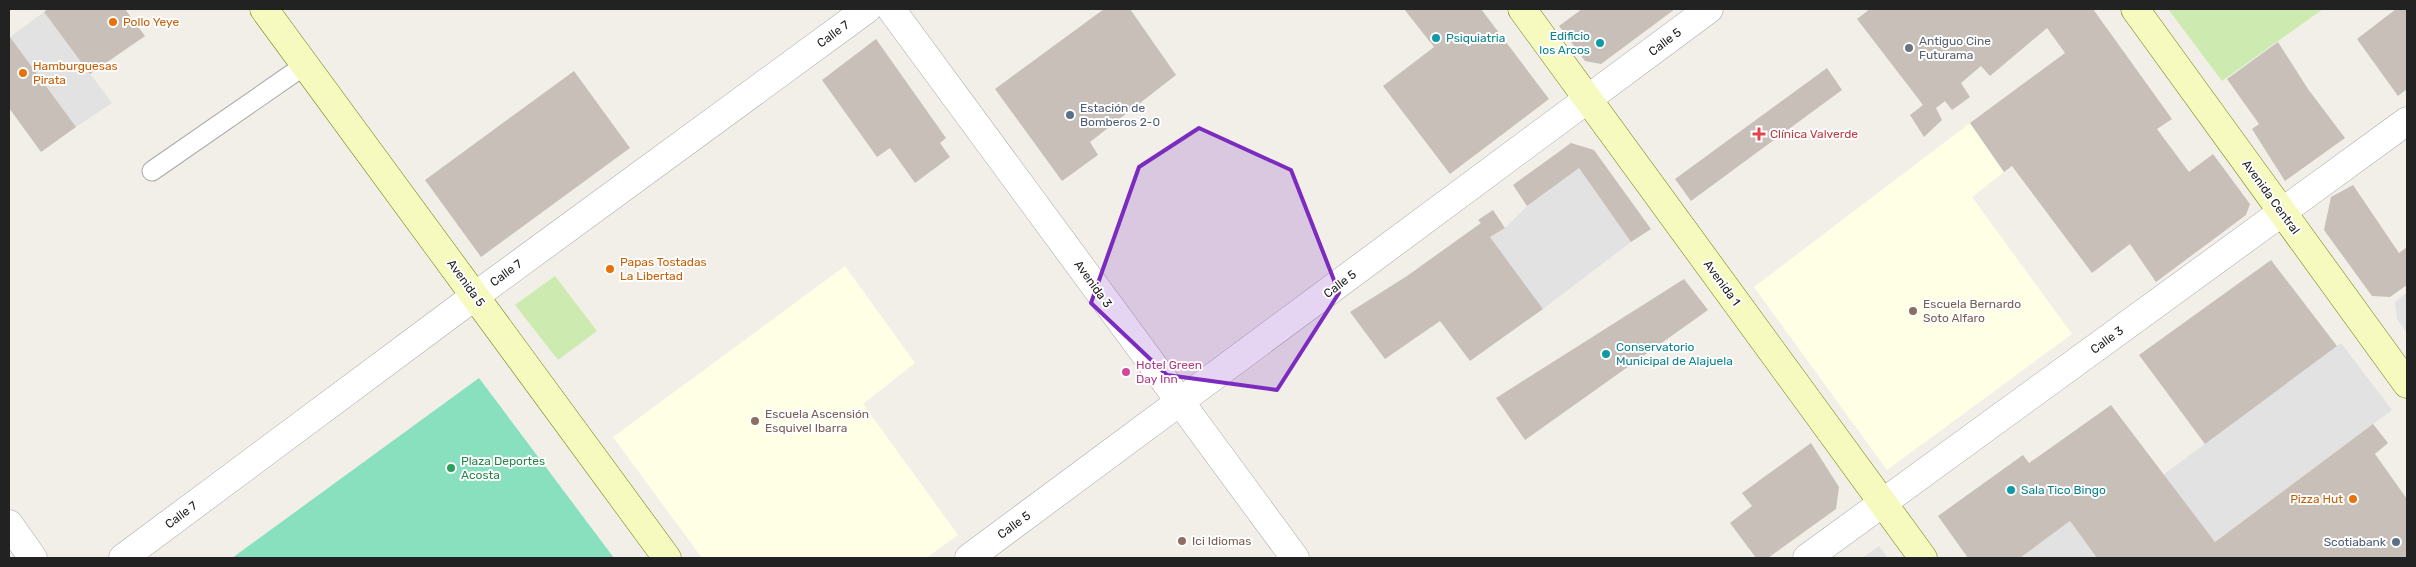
<svg xmlns="http://www.w3.org/2000/svg" width="2416" height="567" font-family="Rubik,sans-serif">
<style>
.education{fill:#ffffe5}
.grass{fill:#cdebb0}
.pitch{fill:#88e0be}
.parking{fill:#e2e2e2}
.building{fill:#c7bfb8}
.lines{fill:none;stroke-linecap:round;stroke-linejoin:round}
.lane-casing{stroke:#a9a9a9;stroke-width:21}
.street-casing{stroke:#a9a9a9;stroke-width:29}
.secondary-casing{stroke:#707d05;stroke-width:29}
.lane{stroke:#fff;stroke-width:19}
.street{stroke:#fff;stroke-width:28}
.secondary{stroke:#f7fabf;stroke-width:28}
.marked{fill:#7b2cbf;fill-opacity:0.2;stroke:#7b2cbf;stroke-width:4;stroke-linejoin:round}
.food-dot{fill:#e8710a;stroke:#fff;stroke-width:2}
.culture-dot{fill:#0f9aa8;stroke:#fff;stroke-width:2}
.worship-dot{fill:#6b7280;stroke:#fff;stroke-width:2}
.service-dot{fill:#5c6f8a;stroke:#fff;stroke-width:2}
.health-dot{fill:#e0444e;stroke:#fff;stroke-width:2}
.education-dot{fill:#8d6e63;stroke:#fff;stroke-width:2}
.hotel-dot{fill:#d1479c;stroke:#fff;stroke-width:2}
.leisure-dot{fill:#2e9e5b;stroke:#fff;stroke-width:2}
.labels{text-anchor:middle;stroke-width:4;stroke-linejoin:round;paint-order:stroke}
.food-label{font-size:12px;fill:#c56008;stroke:#fff;text-anchor:start}
.street-label{font-size:12px;fill:#222;stroke:#fff}
.culture-label{font-size:12px;fill:#0d838f;stroke:#fff;text-anchor:start}
.worship-label{font-size:12px;fill:#5b616d;stroke:#fff;text-anchor:start}
.service-label{font-size:12px;fill:#4e5e75;stroke:#fff;text-anchor:start}
.health-label{font-size:12px;fill:#be3a42;stroke:#fff;text-anchor:start}
.education-label{font-size:12px;fill:#785e54;stroke:#fff;text-anchor:start}
.hotel-label{font-size:12px;fill:#b23c85;stroke:#fff;text-anchor:start}
.leisure-label{font-size:12px;fill:#27864d;stroke:#fff;text-anchor:start}
</style>
<rect width="100%" height="100%" fill="#f2efe9"/>
<g class="education">
<path d="M1970,123L2004,172L1972,197L2072,334L1887,470L1754,287Z"/>
<path d="M845,266L915,363L863,404L958,535L926,558H702L613,437Z"/>
</g>
<g class="grass">
<path d="M2168,9H2323L2222,81Z"/>
<path d="M555,276L597,331L558,360L515,305Z"/>
</g>
<path class="pitch" d="M479,378L614,558H232Z"/>
<g class="parking">
<path d="M44,12L112,103L76,127L10,37Z"/>
<path d="M1579,168L1631,242L1543,309L1490,237L1505,228L1527,206Z"/>
<path d="M2407,292V333L2397,319L2395,302Z"/>
<path d="M2341,343L2392,410L2215,542L2163,475Z"/>
<path d="M2070,521L2097,558H2020Z"/>
<path d="M1879,546L1888,558H1862Z"/>
</g>
<g class="building">
<path d="M48,9H125L145,36L90,74L44,12Z"/>
<path d="M1104,9H1130L1176,75L1090,142L1098,155L1062,181L995,89Z"/>
<path d="M1404,9H1481L1549,99L1450,174L1383,86L1434,47Z"/>
<path d="M1582,9H1675L1601,64L1585,61L1559,26Z"/>
<path d="M1870,9H2093L2172,119L2157,129L2189,172L2213,154L2250,204L2246,215L2156,282L2130,244L2092,273L2012,166L2004,172L1970,123L2065,53L2047,28L1990,76L1981,66L1961,83L1970,97L1952,110L1945,101L1936,108L1942,120L1924,137L1910,115L1923,105L1857,19Z"/>
<path d="M2396,9H2407V89L2398,96L2357,39Z"/>
<path d="M10,37L76,127L41,152L9,108Z"/>
<path d="M876,39L946,138L940,143L950,157L915,183L890,148L877,157L822,80Z"/>
<path d="M2278,42L2308,89L2345,138L2285,181L2252,129L2259,124L2227,79Z"/>
<path d="M1827,68L1842,90L1691,201L1675,179Z"/>
<path d="M574,71L630,148L481,257L425,180Z"/>
<path d="M1571,143L1594,150L1651,229L1631,242L1579,168L1527,206L1513,185Z"/>
<path d="M2353,185L2399,253L2407,247V285L2390,297L2372,296L2324,230L2331,197Z"/>
<path d="M1493,210L1505,228L1490,237L1543,309L1470,361L1440,321L1385,359L1350,312L1407,276L1481,223L1478,220Z"/>
<path d="M2271,260L2337,346L2205,444L2139,355Z"/>
<path d="M1684,279L1708,310L1525,440L1496,398Z"/>
<path d="M2111,405L2215,542L2373,424L2388,443L2375,454L2407,499V558H2097L2070,521L2020,558H1968L1938,516L2023,455L2029,463Z"/>
<path d="M1811,443L1839,487L1836,509L1768,558H1756L1730,523L1752,506L1742,493Z"/>
</g>
<g class="lines">
<defs>
<path id="lane" d="M152,171L305,65"/>
<g id="street">
<path d="M891,9L1295,558"/>
<path d="M9,524L33,558"/>
<path d="M123,558L475,296L867,9"/>
<path d="M969,558L1709,9"/>
<path d="M1807,558L2407,121"/>
</g>
<g id="secondary">
<path d="M264,9L667,558"/>
<path d="M1522,9L1923,558"/>
<path d="M2135,9L2407,384"/>
</g>
</defs>
<use href="#lane" class="lane-casing"/>
<use href="#street" class="street-casing"/>
<use href="#secondary" class="secondary-casing"/>
<use href="#lane" class="lane"/>
<use href="#street" class="street"/>
<use href="#secondary" class="secondary"/>
</g>
<path class="marked" d="M1199,128L1291,170L1339,293L1277,390L1167,375L1091,303L1139,167Z"/>
<g class="food-dot">
<circle cx="113" cy="22" r="5"/>
<circle cx="23" cy="73" r="5"/>
<circle cx="610" cy="269" r="5"/>
<circle cx="2353" cy="499" r="5"/>
</g>
<g class="culture-dot">
<circle cx="1436" cy="38" r="5"/>
<circle cx="1600" cy="43" r="5"/>
<circle cx="1606" cy="354" r="5"/>
<circle cx="2011" cy="490" r="5"/>
</g>
<circle class="worship-dot" cx="1909" cy="48" r="5"/>
<g class="service-dot">
<circle cx="1070" cy="115" r="5"/>
<circle cx="2396" cy="542" r="5"/>
</g>
<path class="health-dot" d="M1756.5 126.5h5v5h5v5h-5v5h-5v-5h-5v-5h5z"/>
<g class="education-dot">
<circle cx="1913" cy="311" r="5"/>
<circle cx="755" cy="421" r="5"/>
<circle cx="1182" cy="541" r="5"/>
</g>
<circle class="hotel-dot" cx="1126" cy="372" r="5"/>
<circle class="leisure-dot" cx="451" cy="468" r="5"/>
<g class="labels">
<g class="food-label">
<text x="123" y="26">Pollo Yeye</text>
<text x="33" y="70">Hamburguesas<tspan x="33" dy="14">Pirata</tspan></text>
<text x="620" y="266">Papas Tostadas<tspan x="620" dy="14">La Libertad</tspan></text>
<text x="2343" y="503" text-anchor="end">Pizza Hut</text>
</g>
<g class="street-label">
<text transform="translate(833 34) rotate(-36)" y="4">Calle 7</text>
<text transform="translate(1665 42) rotate(-37)" y="4">Calle 5</text>
<text transform="translate(2271 197) rotate(54)" y="4">Avenida Central</text>
<text transform="translate(506 273) rotate(-36)" y="4">Calle 7</text>
<text transform="translate(466 283) rotate(54)" y="4">Avenida 5</text>
<text transform="translate(1722 283) rotate(54)" y="4">Avenida 1</text>
<text transform="translate(1093 284) rotate(54)" y="4">Avenida 3</text>
<text transform="translate(1340 284) rotate(-37)" y="4">Calle 5</text>
<text transform="translate(2107 340) rotate(-36)" y="4">Calle 3</text>
<text transform="translate(181 515) rotate(-37)" y="4">Calle 7</text>
<text transform="translate(1014 525) rotate(-36)" y="4">Calle 5</text>
</g>
<g class="culture-label">
<text x="1590" y="40" text-anchor="end">Edificio<tspan x="1590" dy="14">los Arcos</tspan></text>
<text x="1446" y="42">Psiquiatria</text>
<text x="1616" y="351">Conservatorio<tspan x="1616" dy="14">Municipal de Alajuela</tspan></text>
<text x="2021" y="494">Sala Tico Bingo</text>
</g>
<g class="worship-label">
<text x="1919" y="45">Antiguo Cine<tspan x="1919" dy="14">Futurama</tspan></text>
</g>
<g class="service-label">
<text x="1080" y="112">Estación de<tspan x="1080" dy="14">Bomberos 2-0</tspan></text>
<text x="2386" y="546" text-anchor="end">Scotiabank</text>
</g>
<g class="health-label">
<text x="1770" y="138">Clínica Valverde</text>
</g>
<g class="education-label">
<text x="1923" y="308">Escuela Bernardo<tspan x="1923" dy="14">Soto Alfaro</tspan></text>
<text x="765" y="418">Escuela Ascensión<tspan x="765" dy="14">Esquivel Ibarra</tspan></text>
<text x="1192" y="545">Ici Idiomas</text>
</g>
<g class="hotel-label">
<text x="1136" y="369">Hotel Green<tspan x="1136" dy="14">Day Inn</tspan></text>
</g>
<g class="leisure-label">
<text x="461" y="465">Plaza Deportes<tspan x="461" dy="14">Acosta</tspan></text>
</g>
</g>
<rect width="2416" height="567" fill="none" stroke="#222222" stroke-width="20"/>
</svg>
